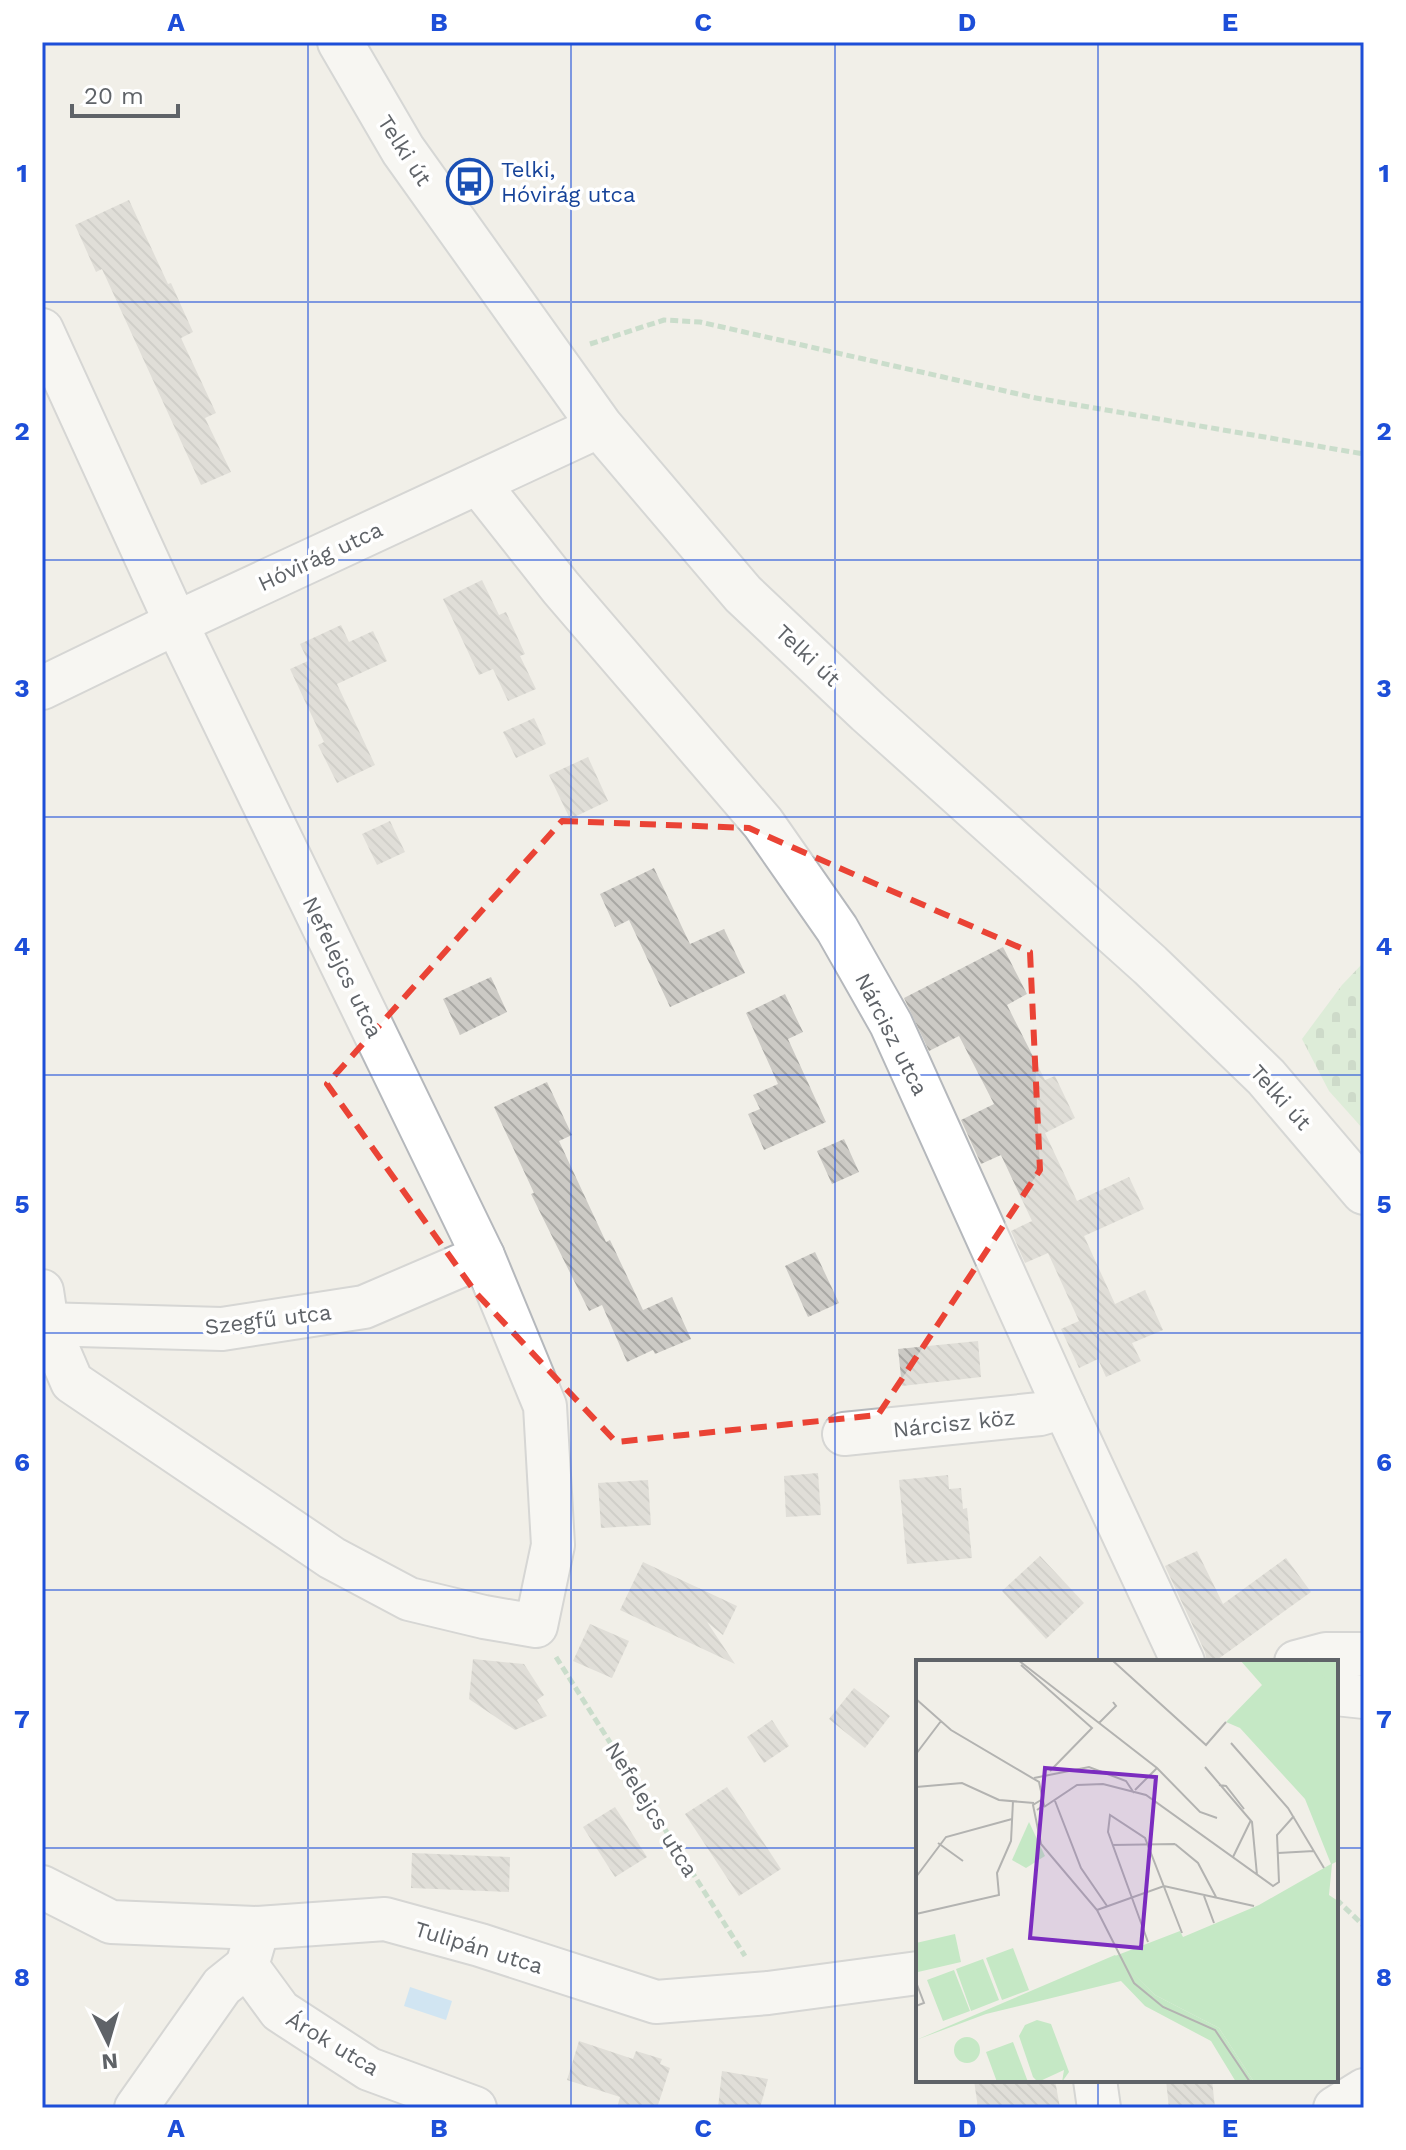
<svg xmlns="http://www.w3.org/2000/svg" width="1406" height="2150" font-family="'Work Sans',sans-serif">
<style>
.cemetery{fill:url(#cemetery-stones)}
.water{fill:#aadaff}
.building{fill:url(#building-back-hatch)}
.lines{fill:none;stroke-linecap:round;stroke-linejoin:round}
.minor-casing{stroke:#b5b8bc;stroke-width:46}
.secondary-casing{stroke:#b6babf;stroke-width:48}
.path{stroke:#9cc7a9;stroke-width:5;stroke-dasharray:8 4;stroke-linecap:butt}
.minor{stroke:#fff;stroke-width:42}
.secondary{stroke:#fff;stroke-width:44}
.marked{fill:none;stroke:#ea4335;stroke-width:6;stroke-dasharray:16 10;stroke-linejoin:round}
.grid{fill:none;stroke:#1d4ed8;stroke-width:2;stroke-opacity:0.55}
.labels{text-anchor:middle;stroke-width:7;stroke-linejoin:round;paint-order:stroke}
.street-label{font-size:22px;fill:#5f6368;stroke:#fff}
.transit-label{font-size:22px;fill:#164399;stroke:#fff;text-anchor:start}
.inset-road{fill:none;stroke:#b3b3b1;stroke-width:2}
.view{fill:#7b2cbf;fill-opacity:0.15;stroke:#7b2cbf;stroke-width:4}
.inset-edge{fill:none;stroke:#5f6368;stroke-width:4}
.neatline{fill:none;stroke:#1d4ed8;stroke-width:3}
.grid-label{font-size:26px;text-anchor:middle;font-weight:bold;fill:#1d4ed8}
</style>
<defs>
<pattern id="cemetery-stones" width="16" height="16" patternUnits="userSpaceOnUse" patternTransform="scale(2)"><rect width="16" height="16" fill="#c5e8c5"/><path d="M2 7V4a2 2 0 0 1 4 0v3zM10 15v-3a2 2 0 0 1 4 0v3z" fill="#a3c0a4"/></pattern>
<pattern id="building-back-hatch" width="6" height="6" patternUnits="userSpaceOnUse" patternTransform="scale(2)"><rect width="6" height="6" fill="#cccac5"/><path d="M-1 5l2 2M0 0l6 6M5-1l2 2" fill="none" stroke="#a9a8a4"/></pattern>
</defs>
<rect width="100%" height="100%" fill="#f1efe8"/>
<path class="cemetery" d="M1364,962V1130L1329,1091L1302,1039L1342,985Z"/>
<path class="water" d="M410,1987L452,2001L446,2020L404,2006Z"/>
<g class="building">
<path d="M129,200L168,284L171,283L193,332L181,338L216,413L205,418L231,472L201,485L102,269L96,272L75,225Z"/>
<path d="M482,580L499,615L506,612L525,654L520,656L536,689L508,701L493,669L479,675L443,599Z"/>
<path d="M341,625L349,642L373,631L387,661L337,684L375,765L337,783L318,745L324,742L290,669L308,661L300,644Z"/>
<path d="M534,718L546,744L516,758L503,732Z"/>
<path d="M588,757L608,801L570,819L549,775Z"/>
<path d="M390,821L405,852L377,865L362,834Z"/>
<path d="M654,868L690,944L724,929L745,973L670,1007L629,920L615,927L600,894Z"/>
<path d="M1003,947L1027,994L1007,1005L1045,1080L1055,1076L1075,1118L1045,1133L1077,1201L1129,1177L1144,1209L1084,1236L1115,1304L1145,1290L1163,1330L1132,1343L1141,1361L1106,1377L1098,1359L1079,1368L1061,1329L1079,1321L1048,1253L1025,1263L1011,1231L1032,1221L1001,1155L981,1164L961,1120L994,1104L959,1036L929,1051L904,998Z"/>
<path d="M491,977L507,1012L460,1035L443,999Z"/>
<path d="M785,994L803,1032L788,1039L826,1122L764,1150L748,1114L760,1109L753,1095L778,1084L746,1013Z"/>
<path d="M547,1082L572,1135L559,1141L606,1242L610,1240L643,1310L672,1297L691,1339L655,1354L653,1350L627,1362L602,1305L589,1311L531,1194L534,1193L494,1107Z"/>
<path d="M844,1139L859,1172L832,1184L817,1151Z"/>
<path d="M815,1252L839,1303L808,1317L785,1266Z"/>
<path d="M978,1341L981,1377L902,1386L898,1349Z"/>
<path d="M818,1473L821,1515L786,1517L784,1476Z"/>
<path d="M948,1475L949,1489L961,1488L963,1509L967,1508L972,1558L907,1564L899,1480Z"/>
<path d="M648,1480L651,1525L601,1528L598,1483Z"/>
<path d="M1197,1551L1223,1604L1286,1558L1311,1592L1214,1662H1207L1205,1652L1165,1566Z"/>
<path d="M1040,1556L1084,1603L1046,1639L1002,1591Z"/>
<path d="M643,1562L737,1606L723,1635L707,1622L735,1664L620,1610Z"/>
<path d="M590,1624L629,1641L612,1678L573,1661Z"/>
<path d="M473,1659L524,1664L544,1695L537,1700L547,1716L515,1730L469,1699Z"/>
<path d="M854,1688L890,1716L865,1748L829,1719Z"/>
<path d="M772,1720L789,1746L764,1763L747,1737Z"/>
<path d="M727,1787L781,1869L739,1896L685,1814Z"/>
<path d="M615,1807L647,1857L615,1877L583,1827Z"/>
<path d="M412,1853L510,1857L509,1892L411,1888Z"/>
<path d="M579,2041L633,2059L636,2051L662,2059L660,2064L670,2068L657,2108H617L620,2097L567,2080Z"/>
<path d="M722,2071L768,2079L760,2108H718Z"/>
<path d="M974,2080H1055L1060,2108H978Z"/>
<path d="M1166,2080H1212L1215,2108H1169Z"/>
</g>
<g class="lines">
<defs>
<g id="minor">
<path d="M42,330L176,623L483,1256L545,1406L553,1545L536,1626L484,1617L409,1599L332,1558L72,1382L47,1324L42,1291"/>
<path d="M478,483L561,588L763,823L837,929L891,1024L1064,1407L1183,1662"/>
<path d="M42,688L176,623L600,426"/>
<path d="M42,1324L222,1329L364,1307L483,1256"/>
<path d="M844,1434L1040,1414L1064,1407"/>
<path d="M1296,1662L1326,1654H1364"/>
<path d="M1336,1694L1364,1697"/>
<path d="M42,1887L111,1922L258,1928L385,1919L480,1945L656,2002L768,1993L918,1973"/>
<path d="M258,1928L247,1966L280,2011L369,2069L475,2108"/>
<path d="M1095,2080L1099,2108"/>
<path d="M136,2108L222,1986L247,1966"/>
<path d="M1335,2108L1364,2090"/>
</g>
<path id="secondary" d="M340,42L403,150L600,426L743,594L868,712L1150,965L1266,1077L1364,1192"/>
</defs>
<use href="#minor" class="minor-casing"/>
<use href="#secondary" class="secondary-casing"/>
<g class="path">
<path d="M590,344L664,320L700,322L1036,398L1364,454"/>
<path d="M556,1657L745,1956"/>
<path d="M1336,1899L1364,1926"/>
</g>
<use href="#minor" class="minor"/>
<use href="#secondary" class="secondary"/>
</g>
<path d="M0 0H1406V2150H0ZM562,821L749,828L1030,952L1040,1170L878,1415L616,1442L476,1293L327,1084Z" fill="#f1efe8" fill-opacity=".55" fill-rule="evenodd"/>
<path class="marked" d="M562,821L749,828L1030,952L1040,1170L878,1415L616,1442L476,1293L327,1084Z"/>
<path class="grid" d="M308,42V2108M571,42V2108M835,42V2108M1098,42V1662M42,302H1364M42,560H1364M42,817H1364M42,1075H1364M42,1333H1364M42,1590H1364M42,1848H918M1336,1848H1364M1098,2080V2108"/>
<defs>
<symbol id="bus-ring" viewBox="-11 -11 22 22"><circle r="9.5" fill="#fff" stroke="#1a4fb4" stroke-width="1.5"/><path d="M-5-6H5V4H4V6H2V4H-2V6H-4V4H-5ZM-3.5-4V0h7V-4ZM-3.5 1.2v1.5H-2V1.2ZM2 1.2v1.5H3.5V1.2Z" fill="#1a4fb4"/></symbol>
</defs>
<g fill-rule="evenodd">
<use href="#bus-ring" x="444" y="156" width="51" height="51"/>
</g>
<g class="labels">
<g class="street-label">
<text transform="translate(405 150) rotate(57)" y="8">Telki út</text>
<text transform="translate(320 556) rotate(-25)" y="8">Hóvirág utca</text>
<text transform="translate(808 655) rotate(43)" y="8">Telki út</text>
<text transform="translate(343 967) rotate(64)" y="8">Nefelejcs utca</text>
<text transform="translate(892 1034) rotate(63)" y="8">Nárcisz utca</text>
<text transform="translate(1281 1097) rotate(48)" y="8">Telki út</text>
<text transform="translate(268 1319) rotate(-7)" y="8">Szegfű utca</text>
<text transform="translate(954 1423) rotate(-6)" y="8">Nárcisz köz</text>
<text transform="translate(652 1809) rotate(58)" y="8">Nefelejcs utca</text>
<text transform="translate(479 1947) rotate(17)" y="8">Tulipán utca</text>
<text transform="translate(333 2043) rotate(31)" y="8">Árok utca</text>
</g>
<g class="transit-label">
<text x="501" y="177">Telki,<tspan x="501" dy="25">Hóvirág utca</tspan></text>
</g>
</g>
<g transform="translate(916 1660)">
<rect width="422" height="422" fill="#f1efe8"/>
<path d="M324,0H390L422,27V201L416,204L413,235L422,241V422H338L303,368L239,335L199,296L264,271L267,277L343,245L415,204L389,139L324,68L310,62L346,25ZM39,274L45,302L2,312L0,283ZM97,288L113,330L86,340L70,298ZM67,299L83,340L55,351L40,309ZM38,310L54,351L27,361L11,320ZM121,360L135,364L153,412L146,422L148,410L122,422L117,417L103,376L109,365ZM38 390a13 13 0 1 1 26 0a13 13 0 1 1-26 0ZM97,382L112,422H81L70,392Z" fill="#c5e8c5"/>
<path d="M390,0H422V27L409,18ZM199,295L239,335L303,368L338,422H320L295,381L229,346L205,321L70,354L0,380Z" fill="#c5e8c5"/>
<path d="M113,162L129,196L110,208L96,200Z" fill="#c5e8c5"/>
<path class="inset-road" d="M102,0L241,108L284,152L301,158M196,0L290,85L310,62M105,5L176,68L134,111M0,39L35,70L123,122L128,145L121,150M183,63L200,46L197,42M315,83L372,148L408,208M0,94L25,61M289,107L336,162L341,215M118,118L173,107L210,121L218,133M303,125L310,126L328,149M0,127L46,123L83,140L118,143M219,130L241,108M125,140L117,145L125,184L181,250L218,323L247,347L299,370L334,422M139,141L165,208L191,246M128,147L161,125L187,124L230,135L357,226L363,222L361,175L378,156M22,183L47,201M259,184L282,203L300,237M196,185L259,184M362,193L398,191M317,197L335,160M0,217L30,177L96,159M288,236L298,263M181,250L248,226L338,246M0,254L83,235L81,213L95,181L97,141M232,282L192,172L194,155L229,178L266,273M0,322L8,343L0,346"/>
<path class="view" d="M129,108L240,117L225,288L114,278Z"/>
<rect width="422" height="422" class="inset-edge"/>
</g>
<rect width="1406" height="2150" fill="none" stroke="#ffffff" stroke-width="88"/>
<g transform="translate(108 2042) rotate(175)" stroke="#ffffff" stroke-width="6" paint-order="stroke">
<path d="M0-6L14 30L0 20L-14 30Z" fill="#5f6368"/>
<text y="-12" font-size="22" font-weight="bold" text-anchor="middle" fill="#5f6368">N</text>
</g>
<path d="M72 104v12h106v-12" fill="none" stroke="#5f6368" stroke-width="4"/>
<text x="84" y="104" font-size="24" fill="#5f6368" stroke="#ffffff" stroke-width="6" paint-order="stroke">20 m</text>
<rect x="44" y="44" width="1318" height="2062" class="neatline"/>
<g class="grid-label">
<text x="176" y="31">A</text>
<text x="439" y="31">B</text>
<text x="703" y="31">C</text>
<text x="967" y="31">D</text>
<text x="1230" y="31">E</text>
<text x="22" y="182">1</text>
<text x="1384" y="182">1</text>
<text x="22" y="440">2</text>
<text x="1384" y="440">2</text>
<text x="22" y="697">3</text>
<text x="1384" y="697">3</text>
<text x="22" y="955">4</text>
<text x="1384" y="955">4</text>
<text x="22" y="1213">5</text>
<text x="1384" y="1213">5</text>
<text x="22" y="1471">6</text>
<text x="1384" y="1471">6</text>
<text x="22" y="1728">7</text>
<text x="1384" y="1728">7</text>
<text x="22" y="1986">8</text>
<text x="1384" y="1986">8</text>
<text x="176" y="2137">A</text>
<text x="439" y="2137">B</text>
<text x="703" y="2137">C</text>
<text x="967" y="2137">D</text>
<text x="1230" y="2137">E</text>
</g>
</svg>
